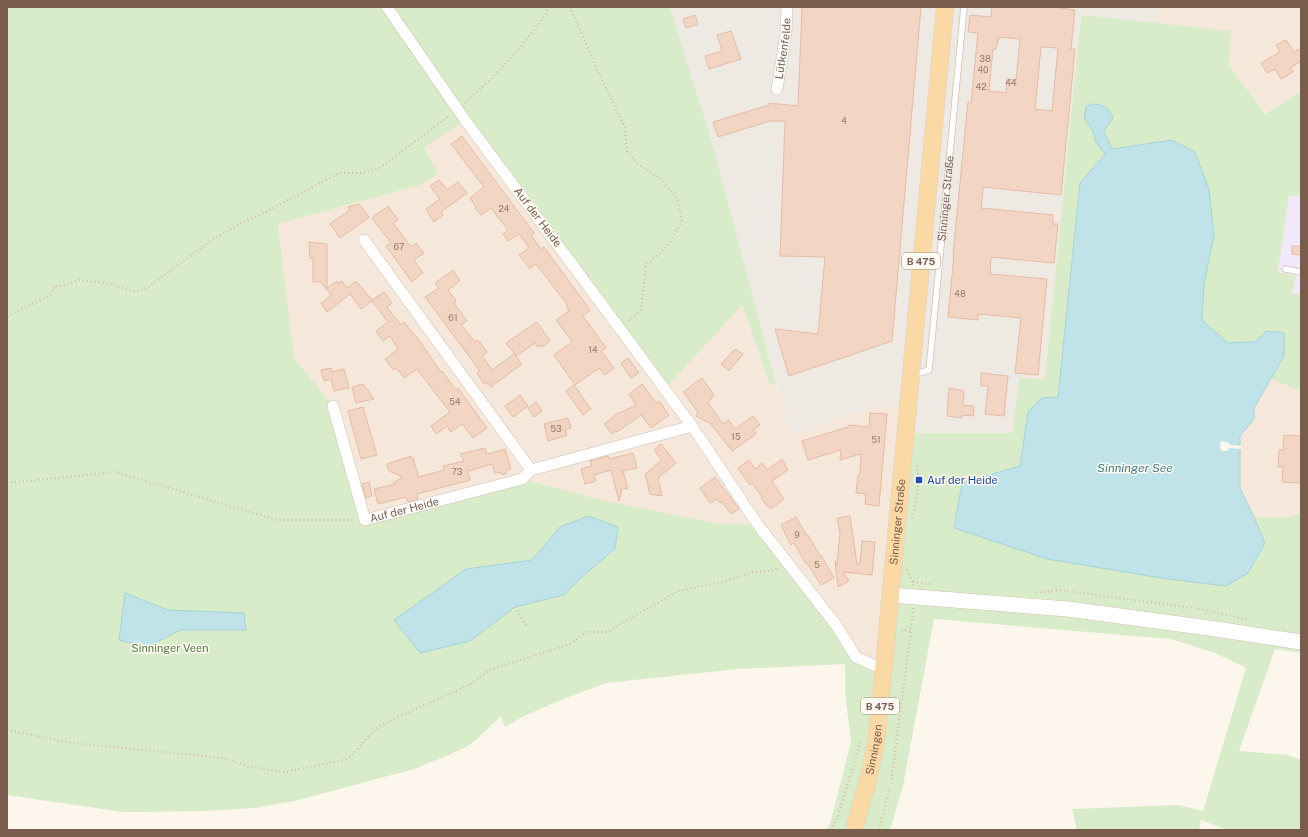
<svg xmlns="http://www.w3.org/2000/svg" width="1308" height="837" font-family="'Public Sans',sans-serif">
<style>
.residential{fill:#f5e8da}
.industrial{fill:#efe9e4}
.education{fill:#f3e8fa}
.green{fill:#d8ecc9}
.water{fill:#bfe3e8;stroke:#a5d3da}
.pier{fill:#fdf6ec}
.building{fill:#f3d5c3;stroke:#e6bba3;fill-rule:evenodd}
.lines{fill:none;stroke-linecap:round;stroke-linejoin:round}
.lane-casing{stroke:#d1beb0;stroke-width:7}
.street-casing{stroke:#d1beb0;stroke-width:12}
.secondary-casing{stroke:#d6c0b0;stroke-width:16}
.primary-casing{stroke:#dad1cd;stroke-width:18}
.path{stroke:#d9b8a5;stroke-width:2;stroke-dasharray:1 3;stroke-linecap:butt}
.lane{stroke:#fff;stroke-width:5.5}
.street{stroke:#fff;stroke-width:11}
.secondary{stroke:#fff;stroke-width:15}
.primary{stroke:#fbd9a5;stroke-width:17}
.transit-dot{fill:#1a4fb4;stroke:#fffaf3;stroke-width:1.5}
.labels{text-anchor:middle;stroke-width:3;stroke-linejoin:round;paint-order:stroke}
.number-label{font-size:9px;fill:#987a6a}
.shield{fill:#fffaf3;stroke:#a28b7f;stroke-width:1}
.shield-label{font-size:10px;font-weight:bold;fill:#7a5c4d}
.street-label{font-size:11px;fill:#7a5c4d;stroke:#fffaf3}
.transit-label{font-size:11px;fill:#164399;stroke:#fffaf3;text-anchor:start}
.park-label{font-size:11px;fill:#537a41;stroke:#fffaf3}
.water-label{font-size:12px;font-style:italic;fill:#437c86;stroke:#fffaf3}
</style>
<rect width="100%" height="100%" fill="#fdf6ec"/>
<g class="residential">
<path d="M1158,7H1301V98L1297,93L1265,114L1229,65L1155,23Z"/>
<path d="M465,120L665,388L742,305L770,385L776,383L791,435L871,406H908L884,666L365,520L333,407L294,358L278,224L420,185L423,148Z"/>
<path d="M1271,379L1301,391V512L1291,517H1254L1240,488V436L1254,419V408Z"/>
</g>
<path class="industrial" d="M670,7H1158L1155,23L1081,15L1045,379L1019,378L1012,433H907L908,406H871L791,436L749,283L711,139Z"/>
<path class="education" d="M1301,148V295L1292,293L1278,273L1289,196Z"/>
<path class="green" d="M7,7H670L711,139L776,383L770,385L742,305L665,389L465,120L424,148L438,174L420,185L278,224L294,358L333,406L365,520L522,479L601,500L719,524L758,525L856,657L884,666L907,433H1012L1019,378L1045,379L1081,15L1231,31L1229,65L1265,114L1298,93L1301,98V196H1289L1278,272L1296,276L1292,293L1301,295V391L1271,379L1284,356L1267,331L1254,342L1228,343L1201,320L1204,284L1172,140L1109,149L1080,183L1058,397L1028,412L1020,466L962,483L954,528L1047,559L1161,578L1226,586L1265,543L1254,517H1291L1301,512V653L1275,649L1239,751L1288,755L1301,760V830H1227L1201,820L1199,830H1077L1072,809L1178,805L1203,811L1246,668L1215,653L1171,639L934,619L903,786L890,830H826L830,824L851,742L845,693V664L738,669L606,683L561,700L522,717L505,727L501,716L478,738L468,746L449,755L414,769L295,801L255,808L206,811L139,812H123L7,795Z"/>
<g class="water">
<path d="M1092,104C1105,105 1106,106 1113,117C1111,123 1105,127 1104,132L1112,149L1172,140L1195,152L1209,189L1214,235L1204,284L1202,320L1228,343L1254,342L1267,331L1284,333V356L1254,408V419L1240,436V488L1254,517L1265,543L1248,573L1226,586L1161,578L1047,559L954,528L962,483L1020,466L1028,412L1042,398L1058,397L1080,183L1105,154L1096,142L1093,131L1084,118L1086,107Z"/>
<path d="M588,516L618,527L615,549L584,575L564,595L515,607L470,641L420,653L394,620L466,569L532,560L560,527Z"/>
<path d="M125,593L168,610L244,613L246,630H180L147,647L119,640Z"/>
</g>
<path class="pier" d="M1222,441L1228,442L1230,445L1242,446L1241,449L1230,448L1227,451H1222L1220,448V443Z"/>
<g class="building">
<path d="M802,7H921L892,341L789,376L775,329L818,334L825,257L780,256L785,121H770L718,137L713,122L769,105V103L798,106Z"/>
<path d="M992,7H1054L1075,10L1071,49H1075L1061,195L983,187L981,208L1053,215V224H1058L1054,263L991,257L990,274L1047,279L1038,375L1015,373L1021,318L978,314V320L948,317L954,254H953L968,102L971,103L978,33L968,32L970,15L991,17ZM999,37L1020,39L1016,80L1007,79L1006,93L989,91L993,49H996ZM1041,47L1058,48L1052,111L1035,109Z"/>
<path d="M695,15L698,24L686,28L683,19Z"/>
<path d="M731,31L741,59L709,69L705,56L722,51L717,35Z"/>
<path d="M1286,40L1294,52L1301,48V61L1290,68L1293,72L1281,79L1275,69L1267,73L1261,63L1280,52L1276,45Z"/>
<path d="M462,136L534,233L531,235L541,249L544,247L590,310L583,316L606,348L601,351L614,368L605,375L599,368L575,385L554,355L572,342L556,320L569,311L566,305L567,304L536,264L530,269L519,255L529,248L519,234L508,241L503,234L508,230L491,208L481,215L475,208L476,207L470,198L484,187L451,144Z"/>
<path d="M439,180L447,190L458,182L467,193L441,212L443,215L434,222L426,209L440,199L430,186Z"/>
<path d="M359,204L369,217L340,238L330,224L350,210L348,207Z"/>
<path d="M388,206L398,220L393,223L411,247L416,243L424,253L414,260L423,273L412,282L386,246L391,243L372,218Z"/>
<path d="M309,242L327,244V288L337,281L338,284L342,281L347,288L356,281L372,300L384,292L392,303L387,307L401,325L404,322L415,336H416L441,372L442,371L456,390L458,388L487,428L473,438L462,424L451,432L447,426L436,434L431,426L450,412L417,369L404,378L396,368L393,370L385,359L398,349L390,336L383,341L376,331L388,322L372,301L361,309L350,294L327,312L321,303L331,295L321,282H313V258L310,259Z"/>
<path d="M1292,246H1301V255L1292,254Z"/>
<path d="M453,270L460,281L448,290L456,301L454,303L467,321L461,325L475,342L478,340L487,352L482,356L492,370L514,354L522,364L491,387L487,382L484,384L477,373L480,371L425,297L439,288L435,283Z"/>
<path d="M537,322L550,341L542,347L539,345L537,347L535,343L516,356L506,343Z"/>
<path d="M735,349L743,354L729,371L721,364Z"/>
<path d="M628,358L639,373L631,378L621,363Z"/>
<path d="M331,368L332,372L344,369L349,388L334,391L331,379L324,381L321,370Z"/>
<path d="M981,373L1008,376L1004,416L985,414L988,386H981Z"/>
<path d="M702,378L714,395L708,403L723,424L729,420L735,429L753,416L760,425L753,430L756,434L732,451L711,424L696,416L698,412L683,392Z"/>
<path d="M363,384L374,399L356,403L352,387Z"/>
<path d="M642,384L656,403L659,401L669,415L651,428L641,415L617,432L616,431L612,434L604,424L619,412L620,413L636,405L629,394Z"/>
<path d="M574,385L591,409L583,415L566,391Z"/>
<path d="M949,388L964,391L963,405L974,406L973,416L962,415V418L947,416Z"/>
<path d="M520,395L528,406L513,417L505,406Z"/>
<path d="M536,402L542,411L534,417L528,408Z"/>
<path d="M363,407L377,455L361,459L348,411Z"/>
<path d="M870,413L887,414L879,506L865,504L866,494L856,493L858,475H860L861,454L840,460L841,450L808,460L802,441L848,427L849,425L869,427Z"/>
<path d="M568,418L571,428L565,430L567,435L548,441L544,424Z"/>
<path d="M1284,435L1301,436V483L1282,482L1283,467H1278L1279,450H1283Z"/>
<path d="M661,444L676,463L658,478L662,496L650,494L645,474L662,460L654,450Z"/>
<path d="M485,448L487,454L505,449L511,469L508,470L504,475L498,472L495,473L492,464L468,471L470,480L417,494L418,499L416,500L408,502L406,497L378,504L374,489L395,484L394,482L403,477L389,471L387,464L411,456L412,459L413,458L419,477L444,470L443,466L464,461L460,454Z"/>
<path d="M633,453L637,468L623,471L628,489L622,488L619,501L611,470L594,475L596,481L585,484L581,469L592,466L590,461L608,456L609,459Z"/>
<path d="M782,459L788,470L772,481L784,499L771,509L768,505L767,506L761,498L762,497L752,483L750,485L738,468L749,460L755,469L762,463L767,470Z"/>
<path d="M715,477L739,509L731,514L721,501L720,503L717,499L710,503L700,488Z"/>
<path d="M369,482L372,496L366,498L362,484Z"/>
<path d="M850,516L857,564L860,563L862,541L875,542L872,575L843,572L849,581L838,587L835,561L837,565L840,533L837,518Z"/>
<path d="M796,517L807,536L808,535L820,556L821,555L834,578L821,585L807,563L806,564L794,543L791,545L781,525Z"/>
</g>
<g class="lines">
<defs>
<g id="lane">
<path d="M1285,269L1301,272"/>
<path id="s1" d="M912,375L929,370L964,7"/>
</g>
<g id="street">
<path id="s2" d="M777,89L786,33L787,7"/>
<path d="M364,240L531,470"/>
<path id="s3" d="M333,406L365,520L522,479L531,470L692,426L465,120L387,7"/>
<path d="M692,426L758,525L836,625L856,657L873,665L884,666"/>
</g>
<path id="secondary" d="M890,595L1068,609L1216,629L1301,642"/>
<g id="primary">
<path id="s4" d="M854,830L868,780L876,742L884,666L945,7"/>
</g>
</defs>
<use href="#lane" class="lane-casing"/>
<use href="#street" class="street-casing"/>
<use href="#secondary" class="secondary-casing"/>
<use href="#primary" class="primary-casing"/>
<g class="path">
<path d="M570,7L597,69L625,128L627,151L639,165L660,178L677,198L682,221L667,247L646,265L641,310L627,322"/>
<path d="M465,103L492,78L520,48L546,14L548,7"/>
<path d="M7,316L50,296L54,286H61L79,280L106,283L136,292L148,287L209,242L246,220L267,212L284,202L339,173H363L381,167L449,116"/>
<path d="M7,483L115,472L277,520H354"/>
<path d="M912,518C917,500 920,482 917,463"/>
<path d="M907,570L913,582V586"/>
<path d="M913,582L930,584"/>
<path d="M1036,593L1059,590L1201,609L1249,620"/>
<path d="M515,607L526,626"/>
<path d="M901,630L911,631"/>
<path d="M7,730L72,743L224,758L251,767L285,772L348,759L356,751L367,738L381,725L473,683L489,670L570,644L586,632H607L678,591L722,582L754,572L770,571L778,568"/>
<path d="M831,830L838,816L861,740"/>
<path d="M879,830L891,783L911,631L913,608"/>
</g>
<use href="#lane" class="lane"/>
<use href="#street" class="street"/>
<use href="#secondary" class="secondary"/>
<use href="#primary" class="primary"/>
</g>
<rect class="transit-dot" x="915" y="476" width="8" height="8" rx="2"/>
<g class="labels">
<g class="number-label">
<text x="985" y="62">38</text>
<text x="983" y="73">40</text>
<text x="1011" y="86">44</text>
<text x="981" y="90">42</text>
<text x="844" y="124">4</text>
<text x="504" y="212">24</text>
<text x="399" y="250">67</text>
<text x="960" y="297">48</text>
<text x="453" y="321">61</text>
<text x="593" y="353">14</text>
<text x="455" y="405">54</text>
<text x="556" y="432">53</text>
<text x="736" y="440">15</text>
<text x="876" y="443">51</text>
<text x="457" y="475">73</text>
<text x="797" y="538">9</text>
<text x="817" y="568">5</text>
</g>
<g class="shield">
<rect x="902" y="253" width="38" height="16" rx="3"/>
<rect x="861" y="698" width="38" height="16" rx="3"/>
</g>
<g class="shield-label">
<text x="921" y="265">B 475</text>
<text x="880" y="710">B 475</text>
</g>
<g class="street-label">
<text dy="4" stroke="none"><textPath href="#s2" startOffset="41">Lütkenfelde</textPath></text>
<text dy="4" stroke="none"><textPath href="#s1" startOffset="190">Sinninger Straße</textPath></text>
<text transform="translate(538 217) rotate(53)" y="4">Auf der Heide</text>
<text dy="4" stroke="none"><textPath href="#s3" startOffset="159">Auf der Heide</textPath></text>
<text dy="4" stroke="none"><textPath href="#s4" startOffset="312">Sinninger Straße</textPath></text>
<text dy="4" stroke="none"><textPath href="#s4" startOffset="83">Sinningen</textPath></text>
</g>
<g class="transit-label">
<text x="927" y="484">Auf der Heide</text>
</g>
<g class="park-label">
<text x="170" y="652">Sinninger Veen</text>
</g>
<g class="water-label">
<text x="1135" y="472">Sinninger See</text>
</g>
</g>
<rect width="1308" height="837" fill="none" stroke="#7a5c4d" stroke-width="16"/>
</svg>
